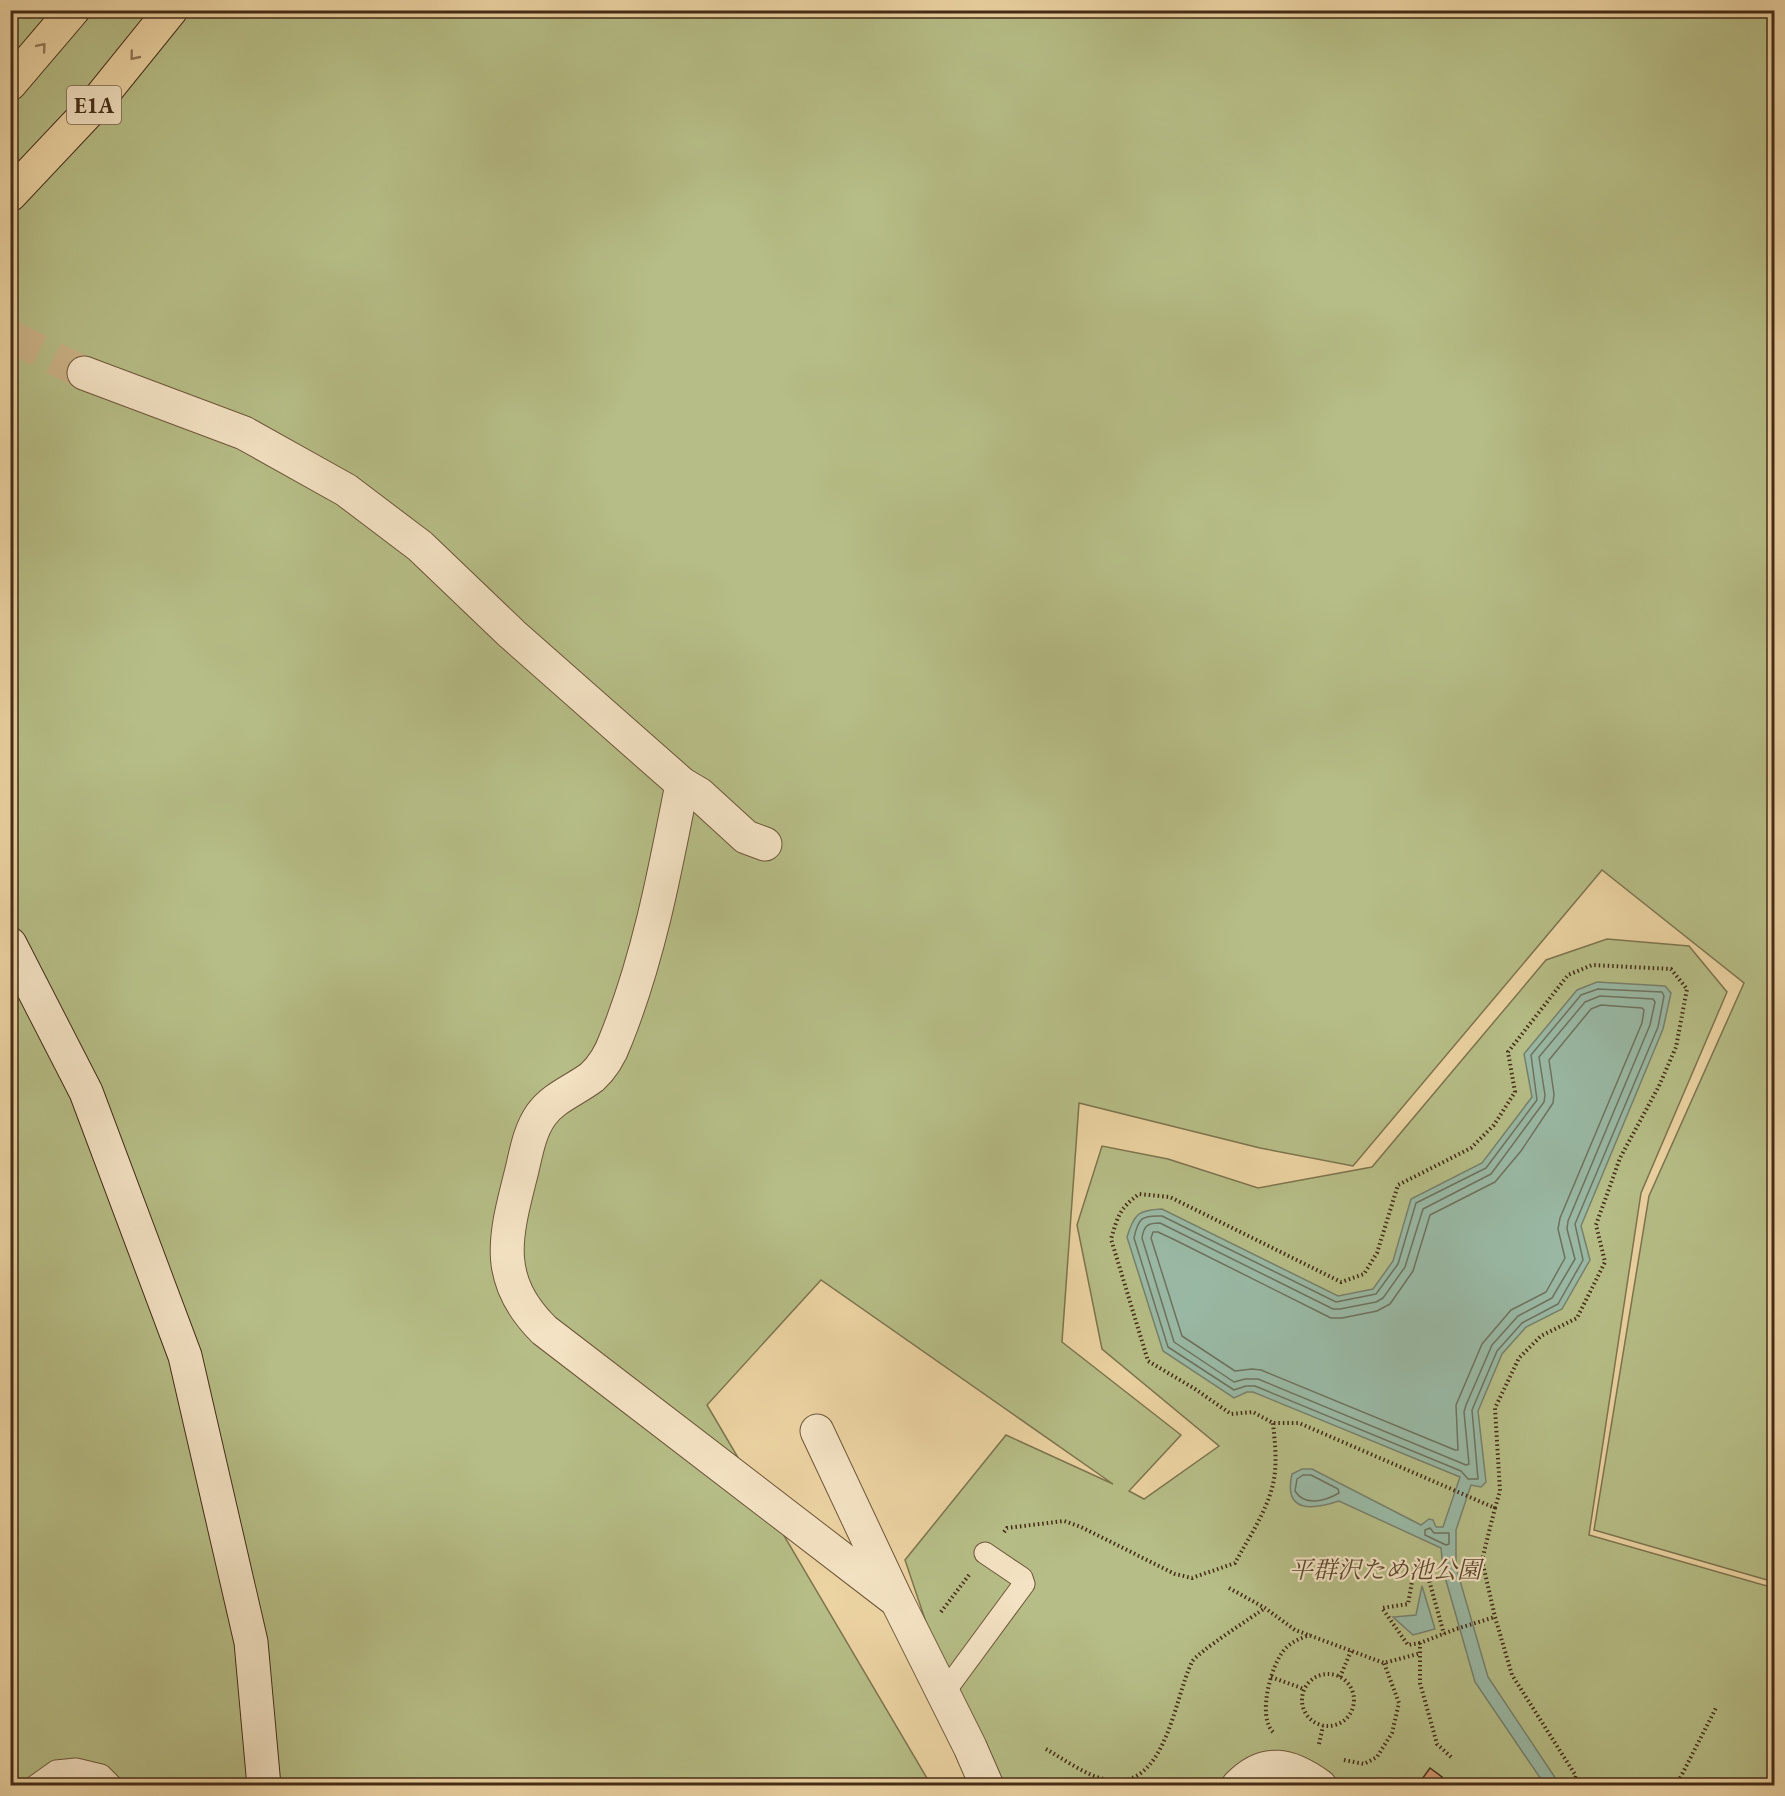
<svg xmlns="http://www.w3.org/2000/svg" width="1785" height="1796" font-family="'EB Garamond','Noto Serif JP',serif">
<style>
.green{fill:#b6bd86;stroke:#7d744e;stroke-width:1.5}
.water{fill:#99b8a4;stroke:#77806c;stroke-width:1.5}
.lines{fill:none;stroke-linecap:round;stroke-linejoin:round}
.shore{stroke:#6e725e;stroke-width:1.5}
.building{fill:#d69973;stroke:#442c17;stroke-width:1.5}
.street-tunnel{stroke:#cab286;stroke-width:33;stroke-dasharray:33 16;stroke-linecap:butt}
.lane-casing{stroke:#6e563a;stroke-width:23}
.street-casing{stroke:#6e563a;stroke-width:35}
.secondary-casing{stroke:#442c17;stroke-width:35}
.highway-casing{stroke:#442c17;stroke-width:35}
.path{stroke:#442c17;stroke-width:4;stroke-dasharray:1.5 3;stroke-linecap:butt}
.lane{stroke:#f3e2c3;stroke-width:21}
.street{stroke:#f3e2c3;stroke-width:33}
.secondary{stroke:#f3e2c3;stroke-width:33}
.highway{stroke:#ecd3a2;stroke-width:33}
.oneway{stroke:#907756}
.labels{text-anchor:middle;stroke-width:4.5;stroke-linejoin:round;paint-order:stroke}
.shield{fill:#f3e2c3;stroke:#78634b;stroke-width:1.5}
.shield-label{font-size:22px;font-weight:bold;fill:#442c17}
.park-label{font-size:24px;font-style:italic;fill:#5b492d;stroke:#f3e2c3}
</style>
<rect width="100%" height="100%" fill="#ecd3a2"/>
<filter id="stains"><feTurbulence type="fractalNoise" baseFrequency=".00333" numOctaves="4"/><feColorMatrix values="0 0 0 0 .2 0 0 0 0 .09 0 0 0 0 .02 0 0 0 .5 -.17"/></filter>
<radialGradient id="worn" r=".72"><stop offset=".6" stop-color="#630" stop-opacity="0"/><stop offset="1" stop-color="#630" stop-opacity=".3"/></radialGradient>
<path class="green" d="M11,11H1774V1582L1594,1530L1649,1196L1744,983L1602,870L1353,1166L1260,1148L1079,1103L1062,1342L1181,1435L1129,1491L1144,1499L1219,1446L1102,1349L1077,1225L1102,1146L1168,1159L1258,1188L1372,1167L1546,960L1607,939L1689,946L1727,992L1641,1193L1589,1535L1774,1588V1785H1342L1312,1764L1233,1770L1219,1785H1006L997,1775L936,1652L905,1560L1006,1435L1113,1484L821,1280L707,1405L931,1785L11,1786Z"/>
<g class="water">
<path d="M1597,982L1665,986L1671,993L1663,1029L1581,1226L1590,1260L1562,1309L1526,1327L1502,1354L1478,1411L1486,1482L1481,1487L1471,1485L1456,1530V1567L1488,1677L1560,1785H1545L1475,1682L1443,1570L1441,1548L1339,1501C1312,1510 1283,1513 1292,1474L1302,1469H1312L1421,1525L1429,1519L1433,1520L1436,1527H1443L1460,1477L1253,1392H1247L1234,1398L1163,1351L1127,1237C1134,1214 1138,1210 1162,1209L1338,1296L1373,1289L1393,1261L1411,1199L1482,1163L1532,1097L1524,1054L1577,990Z"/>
<path d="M1422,1586L1435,1629L1413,1635L1393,1617L1416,1615Z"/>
</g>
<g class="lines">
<g class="shore">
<path d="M1598,989L1662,992L1664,996L1658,1027L1575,1224L1583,1260L1558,1304L1522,1323L1497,1351L1472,1410L1478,1479H1468L1461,1471L1255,1386H1246L1234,1390L1168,1347L1134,1238C1138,1218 1142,1215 1162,1216L1336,1302L1376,1294L1398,1264L1416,1203L1486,1168L1537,1100L1531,1055L1581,995Z"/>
<path d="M1600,996L1653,999L1655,1002L1650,1025L1568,1221L1567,1229L1575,1259L1552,1298L1518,1316L1492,1345L1466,1405L1464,1412L1469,1464L1466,1465L1258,1379H1245L1234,1382L1174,1342L1142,1238C1144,1225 1148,1223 1160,1223L1333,1309H1340L1376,1302L1383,1298L1405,1267L1423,1209L1491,1174L1544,1102L1545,1095L1539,1057L1585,1002Z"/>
<path d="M1601,1005L1642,1008L1644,1010L1642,1023L1560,1218L1558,1229L1565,1258L1546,1292L1511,1310L1482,1344L1456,1405L1458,1450H1455L1261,1370L1252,1369L1235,1371L1182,1336L1151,1238L1153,1232H1158L1175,1240L1331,1318H1342L1377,1311L1390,1304L1413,1271L1430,1215L1495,1182L1521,1151L1553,1103L1554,1094L1549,1060L1591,1009Z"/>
<path d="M1303,1475H1311L1338,1489L1339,1493C1325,1501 1305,1507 1295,1491L1297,1479Z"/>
<path d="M1430,1528L1434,1533H1449V1544L1446,1545L1425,1535V1530Z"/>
</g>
</g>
<path class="building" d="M1430,1768L1442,1777L1435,1786H1417Z"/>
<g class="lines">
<path class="street-tunnel" d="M10,336L84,373"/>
<defs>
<g id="lane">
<path d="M943,1694L1024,1584L1022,1578L985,1553"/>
<path d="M35,1786L56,1771L76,1769L101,1775L112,1786"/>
</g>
<g id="street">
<path d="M84,373L244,433L346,490L420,546L512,634L682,784C665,871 649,957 616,1039C611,1053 603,1067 592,1077C575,1090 554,1097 541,1115C529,1132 526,1154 521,1174C505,1237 493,1279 544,1330L897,1601L970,1747L987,1786"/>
<path d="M682,784L699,794L746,837L765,844"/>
<path d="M817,1431L895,1597"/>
<path d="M1238,1786C1266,1757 1291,1765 1320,1786"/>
</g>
<path id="secondary" d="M10,944L86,1092L185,1356L251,1642L264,1786"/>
<g id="highway">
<path d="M10,84L73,10"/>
<path d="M10,195L91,109L171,10"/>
</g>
</defs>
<use href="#lane" class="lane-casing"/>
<use href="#street" class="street-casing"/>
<use href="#secondary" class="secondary-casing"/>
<use href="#highway" class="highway-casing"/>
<g class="path">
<path d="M1495,1508L1500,1491L1495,1408L1519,1358L1541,1336L1577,1318L1605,1262L1596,1225L1620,1158L1659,1086L1676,1047L1687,989L1671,969L1592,965L1568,975L1508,1052L1515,1092L1494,1125L1471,1148L1398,1185L1377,1253L1364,1274L1341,1282L1170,1197L1139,1194C1119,1209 1118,1216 1111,1239L1148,1361L1195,1389L1231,1414L1253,1412L1273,1423H1299L1495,1508L1482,1560L1495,1617L1512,1675L1576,1776L1573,1786"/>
<path d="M1004,1532L1007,1528L1064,1521L1081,1527L1175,1574L1192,1578L1235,1563C1248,1539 1265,1514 1272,1488C1278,1467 1275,1443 1273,1423"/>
<path d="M1229,1588L1265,1608L1295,1630L1384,1663L1421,1653"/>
<path d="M941,1612L969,1575"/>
<path d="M1420,1643L1408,1645L1382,1608L1408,1604L1413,1576L1427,1573L1444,1634"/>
<circle cx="1328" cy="1700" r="26"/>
<path d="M1271,1677L1304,1689"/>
<path d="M1340,1677L1351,1651"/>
<path d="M1273,1732C1257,1716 1271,1664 1285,1649C1291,1642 1301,1638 1310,1635"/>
<path d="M1319,1744L1323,1726"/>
<path d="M1046,1749C1065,1760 1085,1775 1107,1780C1166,1792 1174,1698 1192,1662C1196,1653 1254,1616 1265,1608"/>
<path d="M1451,1757L1437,1744L1420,1683V1643L1456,1629L1495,1617"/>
<path d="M1344,1760L1364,1764L1377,1757L1392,1733L1399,1703L1384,1663"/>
<path d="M1676,1786L1717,1706"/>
</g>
<use href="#lane" class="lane"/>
<use href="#street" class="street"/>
<use href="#secondary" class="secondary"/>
<use href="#highway" class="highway"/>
</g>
<defs><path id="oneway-chevron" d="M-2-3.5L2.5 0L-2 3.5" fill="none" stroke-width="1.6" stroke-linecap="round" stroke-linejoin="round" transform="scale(1.5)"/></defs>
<g class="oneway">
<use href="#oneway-chevron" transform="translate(42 47) rotate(-50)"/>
<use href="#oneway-chevron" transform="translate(134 56) rotate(129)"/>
</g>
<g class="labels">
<rect class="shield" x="67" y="86" width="54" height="38" rx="4.5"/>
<g class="shield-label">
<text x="94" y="113">E1A</text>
</g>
<g class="park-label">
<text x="1385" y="1578">平群沢ため池公園</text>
</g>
</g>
<rect width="1785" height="1796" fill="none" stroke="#ecd3a2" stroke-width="36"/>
<rect x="12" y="12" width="1761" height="1772" fill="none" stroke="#442c17" stroke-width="3"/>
<rect x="18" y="18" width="1749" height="1760" fill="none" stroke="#442c17" stroke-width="1.5"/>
<rect width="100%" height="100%" filter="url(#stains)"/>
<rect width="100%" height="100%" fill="url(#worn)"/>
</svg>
